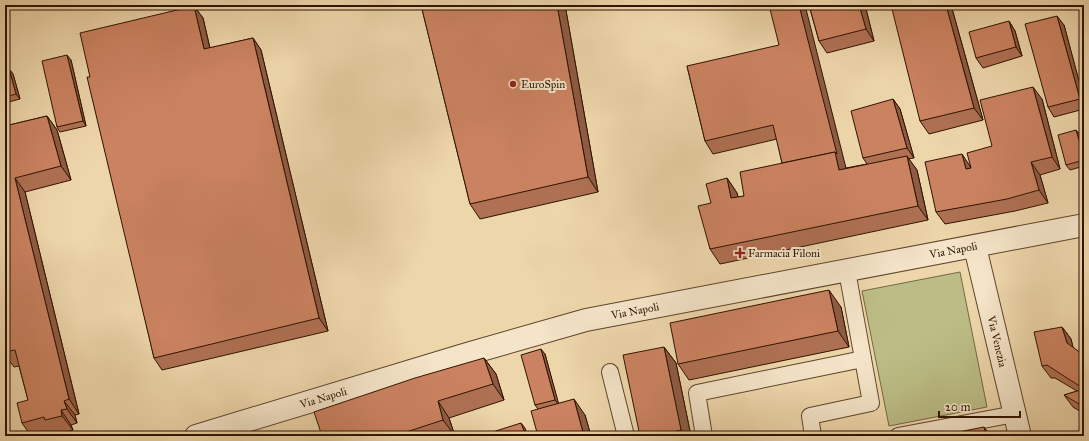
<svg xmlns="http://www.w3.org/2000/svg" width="1089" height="441" font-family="'IM FELL Great Primer',serif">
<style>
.green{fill:#bcbd86;stroke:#756843}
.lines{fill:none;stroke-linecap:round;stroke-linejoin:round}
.service-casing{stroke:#5e442b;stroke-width:18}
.minor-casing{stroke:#5e442b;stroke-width:24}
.tertiary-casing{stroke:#5e442b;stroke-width:24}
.service{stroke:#f4e4c8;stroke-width:16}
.minor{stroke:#f4e4c8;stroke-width:22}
.tertiary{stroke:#f4e4c8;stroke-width:22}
.wall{fill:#af7053;stroke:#2e1300}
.shaded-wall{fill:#8e5b44;stroke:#2e1300}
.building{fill:#cb8261;stroke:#2e1300}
.poi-dot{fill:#8f2418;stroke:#f4e4c8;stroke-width:1.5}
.labels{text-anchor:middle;stroke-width:4;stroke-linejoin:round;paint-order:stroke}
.poi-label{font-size:11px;fill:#2e1300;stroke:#f4e4c8;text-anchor:start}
.street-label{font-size:11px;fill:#2e1300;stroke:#f4e4c8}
</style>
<rect width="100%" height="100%" fill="#eed6ab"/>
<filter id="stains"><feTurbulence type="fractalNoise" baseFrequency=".005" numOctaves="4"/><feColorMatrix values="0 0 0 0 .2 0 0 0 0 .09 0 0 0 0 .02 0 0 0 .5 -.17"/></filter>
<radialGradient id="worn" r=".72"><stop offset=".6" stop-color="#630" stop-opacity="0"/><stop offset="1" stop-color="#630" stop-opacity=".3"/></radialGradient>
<path class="green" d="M960,272L987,407L889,426L862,291Z"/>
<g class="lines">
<defs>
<g id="service">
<path d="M610,372L626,436"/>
<path d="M704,436L697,393L863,359"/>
<path d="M813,436L810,416L871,403L847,271"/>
<path d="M898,436L1015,414"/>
</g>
<g id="minor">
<path id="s1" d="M975,247L1020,436"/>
</g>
<g id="tertiary">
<path id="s2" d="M196,436L467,354L586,320L1084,225"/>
</g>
</defs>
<use href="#service" class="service-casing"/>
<use href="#minor" class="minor-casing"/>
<use href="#tertiary" class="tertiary-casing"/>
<use href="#service" class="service"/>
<use href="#minor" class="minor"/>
<use href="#tertiary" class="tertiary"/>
</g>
<g class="wall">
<path d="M421,5H565L598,192L480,219L470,204Z"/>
<path d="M809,5H865L874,41L827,53L819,41Z"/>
<path d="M951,5L983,120L929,134L920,121Z"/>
<path d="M194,6L203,18L210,48L253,38L261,50L328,331L162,370L154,358L90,77Z"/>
<path d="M1009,21L1015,31L1022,56L983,68L976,58Z"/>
<path d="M1064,25L1081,89L1084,88V109L1054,117L1048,107Z"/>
<path d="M71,60L86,126L60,132L57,127Z"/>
<path d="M687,66L846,168L867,164L863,158L893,99L900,109L914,158L908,159L917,170L928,220L720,264L710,249L711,203L727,178L737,193L738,197L744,196L782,163L777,139L713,154L705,141Z"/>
<path d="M9,69L13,74L20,99L5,103V70Z"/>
<path d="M1042,99L1060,169L1040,175L1048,203L1015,211L945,224L936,212L970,165L992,146Z"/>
<path d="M47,116L57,130L71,180L25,192L79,414L75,415L77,423L71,425L73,430L55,435L53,432L37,436H31L22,423L28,400L19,366L14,367L5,355V126Z"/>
<path d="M1076,130L1080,135L1084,150V166L1070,170L1066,165Z"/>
<path d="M841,307L849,347L689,380L678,364Z"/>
<path d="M1062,327L1071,339L1073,348L1081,353L1084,352V420L1083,419L1081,412L1073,407L1064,395L1077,391L1055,378H1051L1042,366Z"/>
<path d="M664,347L676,363L691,436H640Z"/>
<path d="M545,354L558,403L585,415L591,436H538V409L535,405Z"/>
<path d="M484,358L496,374L504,400L449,418L455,436H322Z"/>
</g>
<g class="shaded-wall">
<path d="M557,5H565L598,192L588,177Z"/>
<path d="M799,5H805L850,184L839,170Z"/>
<path d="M859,5H865L874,41L866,29Z"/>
<path d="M946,5H951L983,120L974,108Z"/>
<path d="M194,6L203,18L213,62L204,49Z"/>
<path d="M1057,16L1064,25L1084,100V105L1080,99Z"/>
<path d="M1009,21L1015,31L1022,56L1016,47Z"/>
<path d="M253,38L261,50L328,331L319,318Z"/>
<path d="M67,55L71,60L86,126L83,121Z"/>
<path d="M9,69L13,74L20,99L16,94Z"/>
<path d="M1033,87L1042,99L1060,169L1052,157Z"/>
<path d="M893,99L900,109L914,158L907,148Z"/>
<path d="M47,116L57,130L71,180L61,166Z"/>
<path d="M1076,130L1080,135L1084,150V157Z"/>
<path d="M962,154L970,166L975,181L966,169Z"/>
<path d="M907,156L917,170L928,220L918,206Z"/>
<path d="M1031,162L1040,175L1048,203L1039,190Z"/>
<path d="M15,178L25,192L79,414L69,399Z"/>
<path d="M727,178L737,193L742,212L731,198Z"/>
<path d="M829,290L841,307L849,347L838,331Z"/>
<path d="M1062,327L1071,339L1075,355L1067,343Z"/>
<path d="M664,347L676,363L691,436H685L681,430Z"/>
<path d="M541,349L545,354L559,405L555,400Z"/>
<path d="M484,358L496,374L504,400L493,384Z"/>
<path d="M574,399L585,415L591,436H584Z"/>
<path d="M64,401L75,415L77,423L67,409Z"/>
<path d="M438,401L449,418L455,436L443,420Z"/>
<path d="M61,410L71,425L73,430L62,416Z"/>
<path d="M521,423L525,428L528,436H526Z"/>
<path d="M984,427L991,436H986Z"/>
</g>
<g class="building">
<path d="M421,5H557L588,177L470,204Z"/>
<path d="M769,5H799L837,154L835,152L782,163L773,125L705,141L687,66L779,45Z"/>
<path d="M809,5H859L866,29L819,41Z"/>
<path d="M891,5H946L974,108L920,121Z"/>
<path d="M194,6L204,49L253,38L319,318L154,358L87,77H90L80,33Z"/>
<path d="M1057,16L1080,99L1048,107L1025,24Z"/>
<path d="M1009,21L1016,47L976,58L969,32Z"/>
<path d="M67,55L83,121L57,127L42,61Z"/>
<path d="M9,69L16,94L5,97V70Z"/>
<path d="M1033,87L1052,157L1031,162L1039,190L1007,199L936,212L925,162L962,154L966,169L971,168L967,153L992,146L980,100Z"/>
<path d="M1084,88V106L1080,89Z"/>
<path d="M893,99L907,148L863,158L851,111Z"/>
<path d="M1082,114H1084V120Z"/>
<path d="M47,116L61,166L15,178L69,399L64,401L67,409L61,410L62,416L45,420L44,417L22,423L17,403L28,400L15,350L5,352V126Z"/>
<path d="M1076,130L1084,157V160L1066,165L1058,135Z"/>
<path d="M835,152L839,170L907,156L918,206L710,249L698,206L711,203L706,184L727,178L731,198L744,196L740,172Z"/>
<path d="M829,290L838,331L678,364L670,323Z"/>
<path d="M1062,327L1067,343L1081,353L1084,352V389L1047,365L1042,366L1034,332Z"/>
<path d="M664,347L681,430L655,436H640L623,355Z"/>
<path d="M541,349L555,400L535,405L521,355Z"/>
<path d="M484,358L493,384L438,401L443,420L394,436H322L314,412L415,378Z"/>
<path d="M1084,389V418L1083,419L1079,404L1064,395Z"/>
<path d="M574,399L584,436H538L531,411Z"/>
<path d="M521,423L526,436H480Z"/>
<path d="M984,427L986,436H938Z"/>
</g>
<g class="poi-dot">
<circle cx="513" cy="84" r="4"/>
<path d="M738 247h4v4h4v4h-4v4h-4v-4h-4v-4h4z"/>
</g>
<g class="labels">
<g class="poi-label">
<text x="521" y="88">EuroSpin</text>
<text x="748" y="257">Farmacia Filoni</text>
</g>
<g class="street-label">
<text dy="4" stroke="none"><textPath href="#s2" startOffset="781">Via Napoli</textPath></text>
<text dy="4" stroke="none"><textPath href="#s2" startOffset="457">Via Napoli</textPath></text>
<text dy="4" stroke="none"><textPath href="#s1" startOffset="97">Via Venezia</textPath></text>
<text dy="4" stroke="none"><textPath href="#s2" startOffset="133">Via Napoli</textPath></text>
</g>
</g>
<rect width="1089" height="441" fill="none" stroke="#eed6ab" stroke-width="20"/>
<rect x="6" y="6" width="1077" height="429" fill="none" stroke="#2e1300" stroke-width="2"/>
<rect x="10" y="10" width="1069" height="421" fill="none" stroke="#2e1300"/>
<path d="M939 411v6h81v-6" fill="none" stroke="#2e1300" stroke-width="2"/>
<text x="945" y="411" font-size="12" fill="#2e1300" stroke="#f4e4c8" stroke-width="3" paint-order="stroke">20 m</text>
<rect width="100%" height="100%" filter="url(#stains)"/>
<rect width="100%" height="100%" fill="url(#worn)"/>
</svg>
